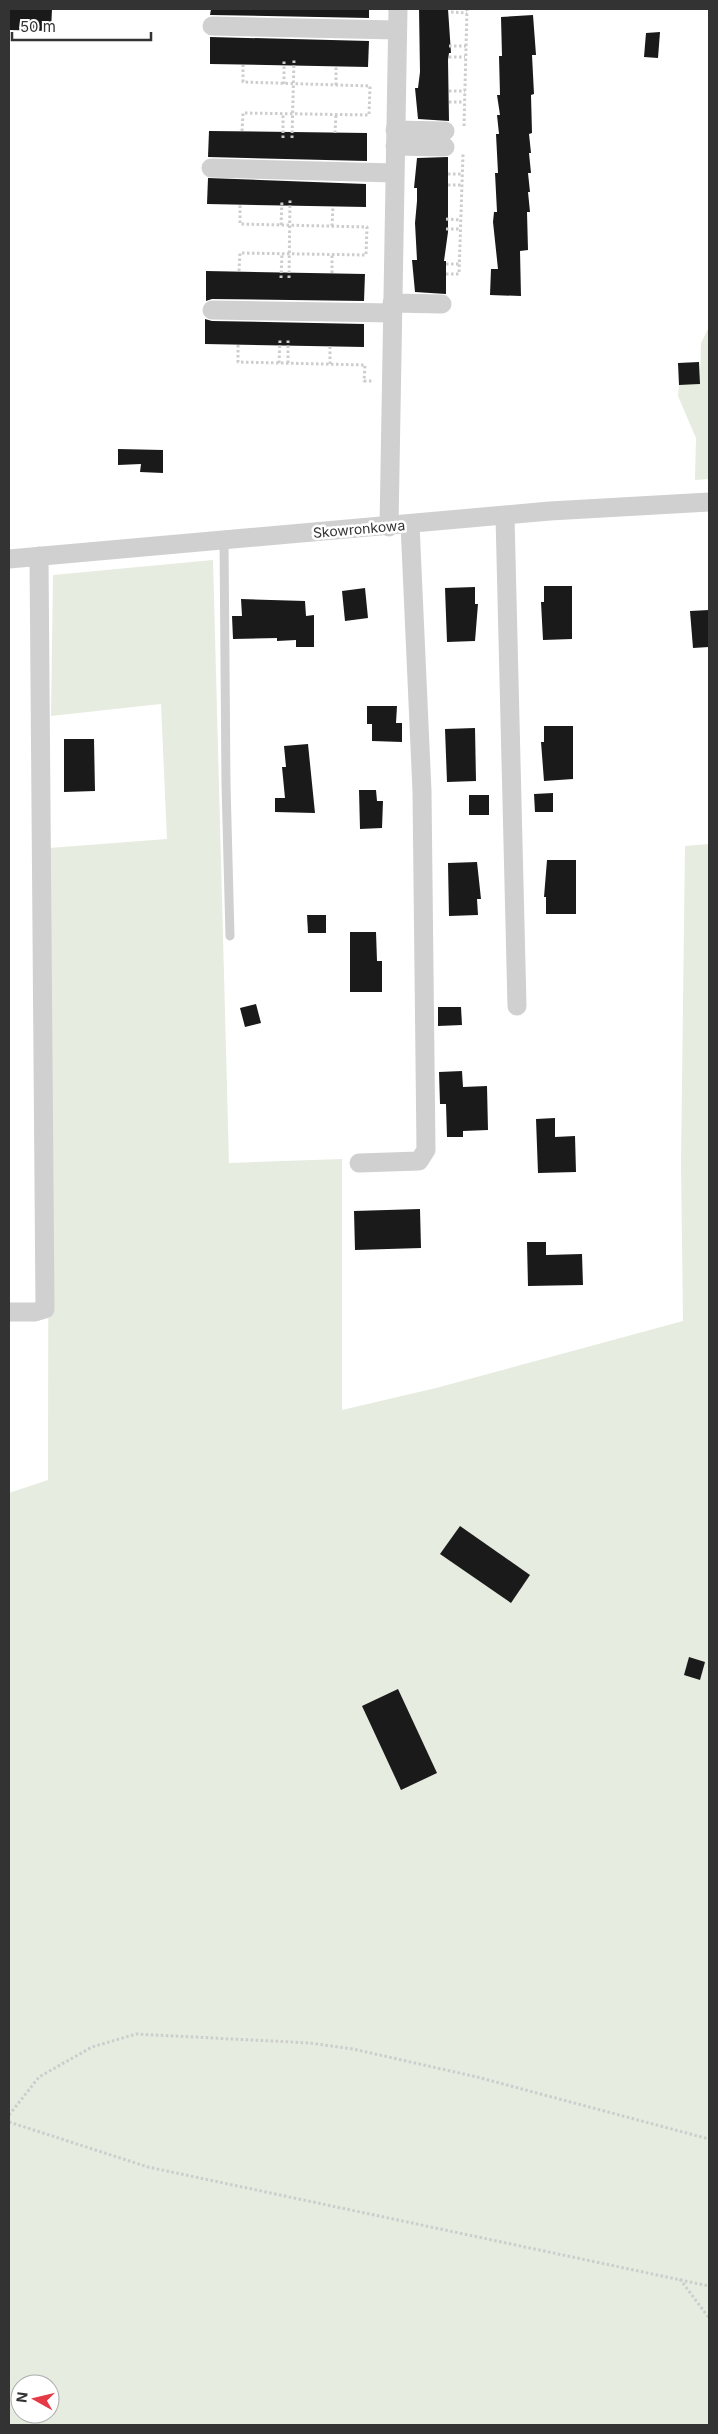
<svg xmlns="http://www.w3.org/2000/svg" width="718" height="2434" font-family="Inter,sans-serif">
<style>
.green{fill:#e6ecdf;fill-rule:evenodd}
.building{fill:#1a1a1a}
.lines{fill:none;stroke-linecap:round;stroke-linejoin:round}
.path{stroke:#cdcdcd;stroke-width:3;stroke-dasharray:2.5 2.5;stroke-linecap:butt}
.lane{stroke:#d0d0d0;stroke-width:9}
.street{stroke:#d0d0d0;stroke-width:19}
.labels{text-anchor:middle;stroke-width:5;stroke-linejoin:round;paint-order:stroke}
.street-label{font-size:14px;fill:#333;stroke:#fff}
</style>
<rect width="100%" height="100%" fill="#fff"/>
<g class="green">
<path d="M709,327V479L695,480L696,438L678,396L679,385L700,384L701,343Z"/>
<path d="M213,560L229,1163L342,1159V1410L436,1388L683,1321L681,1164L685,846L709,844V2425H9V1493L48,1480L49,848L167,839L161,704L51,716L53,575ZM20,2384H50V2414H20Z"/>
</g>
<g class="building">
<path d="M9,9H52L51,31L9,30Z"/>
<path d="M211,9H369V18L210,15Z"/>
<path d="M419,9H448L451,53H449L448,60L449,121L418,119L415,88H418L420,72Z"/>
<path d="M533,15L536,55H532L534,94L531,95L532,133L529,134L531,153H529L531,173H528L530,192H528L530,212H527L528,250L520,251L521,296L490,295L491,269H498L493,222L494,212H497L495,173H498L496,134H499L497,115H500L497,95H500L499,56H502L501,17Z"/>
<path d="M660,32L658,58L644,57L646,33Z"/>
<path d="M210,37L369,41L368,67L210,64Z"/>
<path d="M209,131L367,133V161L208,157Z"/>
<path d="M448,157V232L444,261H446V294L415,292L412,260H417L415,223L417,201V188H414L417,158Z"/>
<path d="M208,178L366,184V207L207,204Z"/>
<path d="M206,271L365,274L364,301L212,299L206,301Z"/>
<path d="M205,319L212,321L364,324V347L205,344Z"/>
<path d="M699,362L700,384L679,385L678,363Z"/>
<path d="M118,449L163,450V473L140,472L141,464L118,465Z"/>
<path d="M544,586H572V639L543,640L541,602H544Z"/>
<path d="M475,587V604H478L475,641L447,642L445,588Z"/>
<path d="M365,588L368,618L345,621L342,591Z"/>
<path d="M241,599L305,601L306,616L314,615V647H296V640L277,641V638L233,639L232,616H242Z"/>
<path d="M709,610V647L693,648L690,611Z"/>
<path d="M367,706H397L396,723H402V742L372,741V724H367Z"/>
<path d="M544,726H573V779L544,781L541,742H544Z"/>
<path d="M475,728L476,781L447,782L445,729Z"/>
<path d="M64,739H94L95,791L64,792Z"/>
<path d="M308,744L315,813L275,812V798H285L282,767H286L284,746Z"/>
<path d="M359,790H376L377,801H383L382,828L360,829Z"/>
<path d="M553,793V812H535L534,794Z"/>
<rect x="469" y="795" width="20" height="20"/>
<path d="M547,860H576V914H546V897H544Z"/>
<path d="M477,862L481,899H477L478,915L449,916L448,863Z"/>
<path d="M307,915H326V933H308Z"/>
<path d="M350,932H376L377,961H382V992H350Z"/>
<path d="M256,1004L261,1023L245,1027L240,1008Z"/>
<path d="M438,1007H461L462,1025L438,1026Z"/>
<path d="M462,1071L463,1087L487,1086L488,1130L463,1131V1137H447L446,1104H440L439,1072Z"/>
<path d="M555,1118V1137L575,1136L576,1172L538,1173L536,1119Z"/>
<path d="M420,1209L421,1248L355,1250L354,1211Z"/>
<path d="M527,1242H546V1255L582,1254L583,1285L528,1286Z"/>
<path d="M460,1526L530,1575L511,1603L440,1554Z"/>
<path d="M689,1657L705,1662L700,1680L684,1675Z"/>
<path d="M398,1689L437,1773L401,1790L362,1706Z"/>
</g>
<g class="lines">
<g class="path">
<path d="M451,12L467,13"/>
<path d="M449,46H466"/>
<path d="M449,57H465"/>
<path d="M284,84V60"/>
<path d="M336,85V66"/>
<path d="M449,91H465"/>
<path d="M449,102H464"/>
<path d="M464,126L467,9"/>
<path d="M242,131L243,113L369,115L370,86L243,82V65"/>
<path d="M335,133L336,114"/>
<path d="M283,138V113"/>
<path d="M292,138L294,60"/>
<path d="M448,174H462"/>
<path d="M448,185H462"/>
<path d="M446,219L461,220"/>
<path d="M281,225L282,200"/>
<path d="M332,226L333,206"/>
<path d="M446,229H461"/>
<path d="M446,264H460"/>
<path d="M239,271L240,253L366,255L367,227L240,224V205"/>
<path d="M332,273V254"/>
<path d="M446,274H459L463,154"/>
<path d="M281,278L282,254"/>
<path d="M289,278L290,200"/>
<path d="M238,345V362L365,365L364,381H374"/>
<path d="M279,363L280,340"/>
<path d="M288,363V340"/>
<path d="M330,364V346"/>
<path d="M9,2115L39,2077L92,2047L136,2034L310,2043L353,2049L477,2077L709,2139"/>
<path d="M9,2122L148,2167L709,2286"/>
<path d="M680,2279L709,2318"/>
</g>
<path class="lane" d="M224,540L226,784L230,936"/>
<g class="street">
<path d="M212,26L397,30"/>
<path d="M395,130L445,131"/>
<path d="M395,146L445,147"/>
<path d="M211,168L394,173"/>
<path d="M392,303L442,304"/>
<path d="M212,310L392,313"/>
<path d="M505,516L517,1006"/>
<path d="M389,527L398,9"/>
<path d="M9,559L550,511L709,502"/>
<path d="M359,1163L419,1161L426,1150L422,791L410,524"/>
<path d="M9,1312H35L45,1309L39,556"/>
</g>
</g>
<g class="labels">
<g class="street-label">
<text transform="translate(359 529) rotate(-5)" y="5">Skowronkowa</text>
</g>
</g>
<rect width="718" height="2434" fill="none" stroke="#333333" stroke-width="20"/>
<g transform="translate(35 2399) rotate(278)"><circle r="24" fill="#ffffff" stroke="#adadad"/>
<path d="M0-4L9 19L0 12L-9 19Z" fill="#e63946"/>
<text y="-8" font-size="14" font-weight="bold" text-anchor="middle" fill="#333333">N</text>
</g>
<path d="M12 32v8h139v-8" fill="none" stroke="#333333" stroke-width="2.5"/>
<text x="20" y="32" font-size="15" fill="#333333" stroke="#ffffff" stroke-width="4" paint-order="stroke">50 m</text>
</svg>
